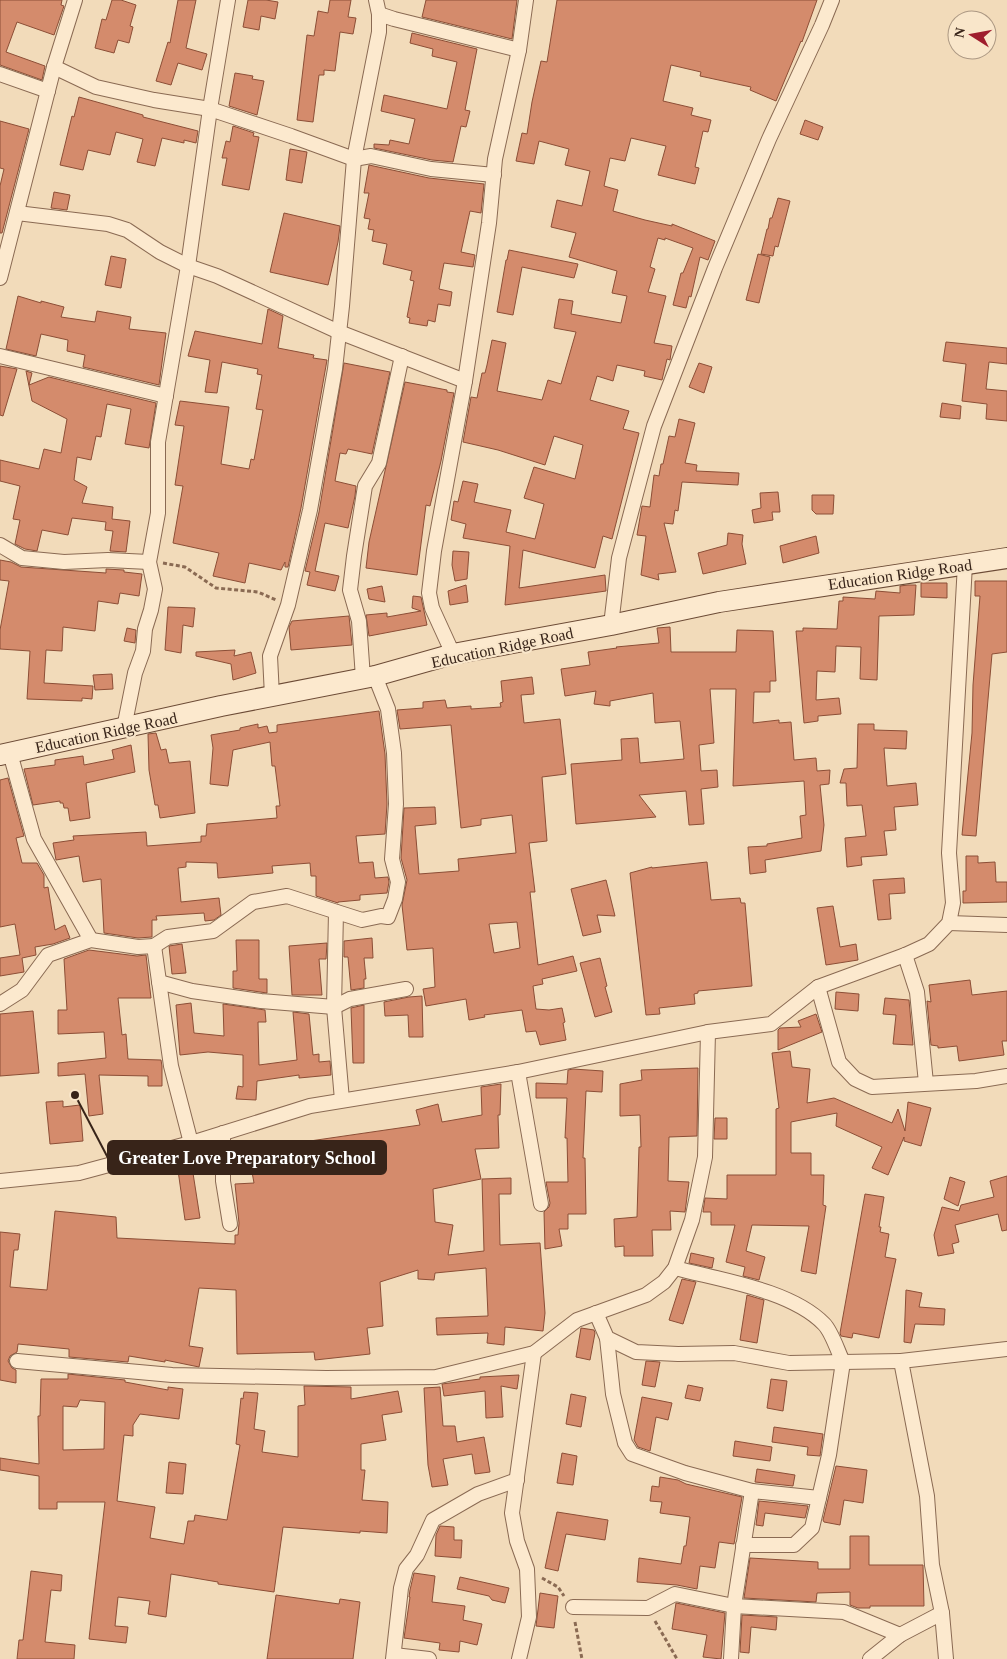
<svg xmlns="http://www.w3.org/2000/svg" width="1007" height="1659" font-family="'Times New Roman',serif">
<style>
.building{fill:#d48b6c;stroke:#8c4e36;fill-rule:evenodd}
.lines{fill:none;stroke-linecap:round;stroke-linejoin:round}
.street-casing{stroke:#8a6a53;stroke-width:16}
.secondary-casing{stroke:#6c4b36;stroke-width:22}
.path{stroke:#8a6a53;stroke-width:3;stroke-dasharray:4 2.5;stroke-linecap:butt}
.street{stroke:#fce9ce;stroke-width:14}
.secondary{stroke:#fce9ce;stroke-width:20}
.labels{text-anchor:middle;stroke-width:4.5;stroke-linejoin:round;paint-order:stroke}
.street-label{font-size:16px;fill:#382419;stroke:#f9e6ca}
.leader{fill:none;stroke:#382419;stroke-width:2}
.callout-dot{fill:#382419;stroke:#f9e6ca;stroke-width:2}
.callout{fill:#382419;stroke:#382419;stroke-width:2}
.callout-label{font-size:18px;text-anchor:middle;font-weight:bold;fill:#fff}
</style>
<rect width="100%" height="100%" fill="#f2dbba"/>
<g class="building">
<path d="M0,0H62L61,5L64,6L54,35L17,22L6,52L45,66L42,80L0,65Z"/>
<path d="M112,0H121L136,5L130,26L133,27L129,43L118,40L114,53L95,48L102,19L106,20Z"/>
<path d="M178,0H196L186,48L207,54L202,70L178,63L171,85L156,81L168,42L170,43Z"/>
<path d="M248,0H266L278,2L275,19L261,16L259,30L243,27Z"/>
<path d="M330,0H351L348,17L356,18L353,34L340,32L335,71L324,70V75H319L313,122L297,120L307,35L314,36L318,11L328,13Z"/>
<path d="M426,0H517L512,39L422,17Z"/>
<path d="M557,0H817L802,42L801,41L776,101L750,90L751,87L700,76L701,72L671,65L663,101L693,108L691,115L711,120L708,132L703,131L695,167L699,168L695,184L658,175L666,146L631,138L625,161L610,158L604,186L618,190L613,211L645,220L672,226V224L715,241L708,260L700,257L691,297L689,296L686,308L673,305L681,273H683L693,248L665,238V240L658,238L650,267L655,269L648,292L666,296L654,343L672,346L670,360L667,359L662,380L644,376L645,371L617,365L613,381L597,376L590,400L629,411L623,429L639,433L612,539L603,536L595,568L523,550L519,588L605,575L606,591L505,605L510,546L463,538L466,524L451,520L454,501L458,502L463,481L478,484L474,502L511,510L506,532L535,539L544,504L524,498L534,467L575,479L583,445L554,436L545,465L498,450L463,442L471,397L477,398L482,373H485L487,365L492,340L506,343L497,391L542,400L548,380L561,384L576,332L554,328L559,299L573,301L571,314L621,323L627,296L612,293L617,271L569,257L576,233L551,227L557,200L582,206L590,171L565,165L569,149L539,141L534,164L516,161L522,133L527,134L532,102L541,61L547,62Z"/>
<path d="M412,33L477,49L465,110L470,111L466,127L461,126L453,162L432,160L374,148V144L389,145L390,140L409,144L415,119L381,111L384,95L447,109L457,62L432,56L433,49L410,43Z"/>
<path d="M235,73L253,76L252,79L264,81L257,115L229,106Z"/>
<path d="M79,97L143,115V117L198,131L196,143L184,140V143L162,138L155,166L137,162L143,139L116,132L110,155L88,150L83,170L60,165L72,116L74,117Z"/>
<path d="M805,120L823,127L818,140L800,134Z"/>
<path d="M0,121L29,129L2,233H0V186L4,169L0,168Z"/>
<path d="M233,126L254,133L253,136L259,137L249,190L222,185L227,158H222L226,141L230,142Z"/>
<path d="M290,149L307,152L302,183L286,180Z"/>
<path d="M369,165L429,178L484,184L481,213L470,211L461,252L475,255L473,267L444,263L439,289L452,292L450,306L438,304L435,322L428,320L427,326L409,323L410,318L407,317L414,281L410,280L412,271L383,264L387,244L372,241L374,230L368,229L370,219L364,218L369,193H364Z"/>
<path d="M54,192L70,195L67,210L51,208Z"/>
<path d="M778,198L790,201L778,247L775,246L773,256L761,254L767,229H768L770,218H772Z"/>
<path d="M284,213L340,226L338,242L328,285L270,272Z"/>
<path d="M509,250L578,264L574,278L522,267L513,315L497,312L506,260H507Z"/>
<path d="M758,254L770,257L759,303L746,300Z"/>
<path d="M111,256L126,259L121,288L105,285Z"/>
<path d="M18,296L41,303V301L64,307L61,317L95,322L97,311L131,317L129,329L166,333L159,385L83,367L85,355L67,351L68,340L41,334L36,356L6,349Z"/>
<path d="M268,309L283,316L278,348L314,355L313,358L327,360L301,508L288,567H285V562L281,570L249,563L245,583L213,576L219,553L173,543L183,486L175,485L184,426L175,425L180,401L229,407L221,464L249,469L251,459L254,460L263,410L256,409L262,375L257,374L258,369L222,362L217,393L205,392L210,360L188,356L195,331L262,344Z"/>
<path d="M946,342L1007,348V364L989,362L986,389L1007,391V421L986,419L987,404L962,401L966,364L943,361Z"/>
<path d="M344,363L390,372L372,454L348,449L346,454L340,453L335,481L356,486L355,496L348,528L325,523L315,571L339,576L335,591L307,585L310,572L305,571L319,512Z"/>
<path d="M699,363L712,367L704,393L689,387Z"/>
<path d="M0,366L17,369L3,416L0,415Z"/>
<path d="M26,371L32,373L29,385L49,377L156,403L149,448L125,444L131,409L107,404L101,437L96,436L91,460L77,457L74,480L87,487L82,503L113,507L112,519L130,521L126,552L110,551L113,531L105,530L106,522L72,518L68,535L42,530L37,551L25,549L15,544L20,520L13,519L20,486L0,481V460L39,469L44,449L61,453L67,419L32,401Z"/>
<path d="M405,382L447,390V392L454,393L441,461L430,506L426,505L417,575L366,568L369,542Z"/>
<path d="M942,403L961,406L960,419L940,417Z"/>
<path d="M679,419L695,423L685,463L697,465L696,471L739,473L738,485L682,482L678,511L675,510L673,524L664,523L676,572L658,574L659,580L641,575L646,536L637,535L642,506L650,507L654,475L659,476L661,464H663L669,436L675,437Z"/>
<path d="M778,492L780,512H772L773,520L754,523L752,510L761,508L760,493Z"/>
<path d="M812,495H834L833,514H816L812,510Z"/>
<path d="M728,533L743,535L742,544L746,564L703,574L698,553L727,545Z"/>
<path d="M816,536L819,553L783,563L780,546Z"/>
<path d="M453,551L469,552L467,579L455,581L452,565Z"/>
<path d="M0,560L11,562L21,567L106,573V569L124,570V572L142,574L139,596L120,593L118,604L98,601L95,631L63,627L62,651L46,650L44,683L93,686L92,699L82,698V701L27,699L30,651L0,649V630L9,581L0,580Z"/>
<path d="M975,581H1007V652L992,654L976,836L962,835L972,733L973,685L980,596H975Z"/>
<path d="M921,583H947V598L921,597Z"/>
<path d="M466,585L468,602L450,605L448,591Z"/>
<path d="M908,585H916L914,615L879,616L877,680L860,679L861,647L836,646L835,672L817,671L816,700L839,698L841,714L818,716V721L804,723L796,631H803V628L837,629L839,601H843V597L875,599L876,591L900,593V586Z"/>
<path d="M382,586L385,602L369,599L367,589Z"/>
<path d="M413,596L421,597L427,625L369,636L366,615L387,613V617L421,611L412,608Z"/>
<path d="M168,607L195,608L193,627L183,625L181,653L165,650Z"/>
<path d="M349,616L352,645L291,650L289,627L292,621Z"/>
<path d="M670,627L671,652H736L737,630L773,631L776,681H770V692H754L753,723L779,720V723L791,722L794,760L816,758L817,771L830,770L829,784L820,785L824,825L821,851L765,860L766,872L750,874L748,847L767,846V844L802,838L800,816L806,815L804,781L733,786L736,689H710L714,743L699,745L701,771L717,770L718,787L701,789L704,824L689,825L686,791L639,795L656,817L576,824L571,764L622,760L621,739L638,738L640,763L684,759L680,721L655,723L653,693L610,701V706L594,704L596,691L565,696L561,669L590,665L588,652L617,648L616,647L659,643L657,628Z"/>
<path d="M127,628L136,630L135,643L124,641Z"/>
<path d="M235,650L234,656L251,652L256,673L233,680L231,664L196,656V652Z"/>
<path d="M112,674L113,689L95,690L93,675Z"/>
<path d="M532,677L534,694L521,695L524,723L560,719L566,774L542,777L547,841L529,843L535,892H530L538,965L573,956L577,971L542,979L543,984L533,986L536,1009L549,1010L562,1008L565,1022L563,1023L566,1040L540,1045L536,1031L526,1032L522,1010L484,1015L485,1017L469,1020L466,999L426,1006L423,989L435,987L433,948L407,950L402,905L407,880L401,858L404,808L435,807L436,824L415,826L419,874L459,871L458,859L516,853L512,815L481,819V825L461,828L451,725L400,729L397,710L423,708V702L445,700L447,708L471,706V709L501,707L500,703L503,702L501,681ZM517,922L520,948L494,953L489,924Z"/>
<path d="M379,711L385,754L387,804L385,834L356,836L359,863L373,862L375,878L388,877L389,882L387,893L360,895V900L338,902V903L316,896V876H311L310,863L272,866L273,873L218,878L217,863L186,862V867L178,868L181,902L219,898L221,915L214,920L205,921L204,913L156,916L157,920H152V937L138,938L104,933L101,879L83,882L79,856L56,860L53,843L74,840L73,836L146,832L147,846L201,842V836H206L207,824L277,818L276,806H280L275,766H272L270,742L233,750L228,786L210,784L213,748L211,735L240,730V728L258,724V728L267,726L269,733L277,732V725Z"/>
<path d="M858,724H874V730L907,731L906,749L884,748L887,786L916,783L918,805L894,807L896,830L884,831L887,855L861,857L862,865L847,867L845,838L866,836L862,805L847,806L846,783H840L844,769L857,768Z"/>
<path d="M156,733L161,750L166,749L169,763L190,761L195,813L160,818L158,805H155L149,770L148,734Z"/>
<path d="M131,745L135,772L86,783L90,818L70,821L68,808H64L63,803H60V801L33,805L24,769L55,765V760L83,756L84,765L114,759L112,750Z"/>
<path d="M8,778L24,836L16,838L22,863H37L44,875V888L48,887L55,930L65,925L70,938L53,944L35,947L36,955L22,958L24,972L0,976V958L20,955L15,924L0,927V780Z"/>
<path d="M966,856H978V863L995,862L996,882H1007V902L963,903V891H966Z"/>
<path d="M707,862L711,900L740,898L741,903H745L752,986L698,991V993L694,994L695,1004L659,1008L660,1014L646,1015L630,873L652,867V868Z"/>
<path d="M904,878L905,893L889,894L891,919L878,920L873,880Z"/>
<path d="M606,880L615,916L597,915L601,932L583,936L571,889Z"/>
<path d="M833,906L840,947L856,944L858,960L826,965L817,908Z"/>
<path d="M372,938L373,958H364L366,979H364V988L351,990L348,957H344V941Z"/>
<path d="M236,940H259V979H267V993L233,988V971H237Z"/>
<path d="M327,943L326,959H319L322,995H292L289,946Z"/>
<path d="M182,944L186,973L172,974L169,946Z"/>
<path d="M89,950L137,956L146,955L151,998H118L122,1035L126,1034L128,1059L161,1060L162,1066V1086H148V1076L99,1075L103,1114L89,1116L85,1074L58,1076V1063L106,1058L104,1032L58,1034V1010H67L64,959Z"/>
<path d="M600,958L607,986L605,987L612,1012L595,1017L580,963Z"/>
<path d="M970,980L972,995L1007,991V1041H1002L1004,1055L959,1061L957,1046L938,1048V1046L931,1045L927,1001L931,1002L929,985Z"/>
<path d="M836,992L859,994L858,1011L835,1009Z"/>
<path d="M422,996L423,1037H409L408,1015L385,1016L384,1002L409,997Z"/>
<path d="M885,998L909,1000L913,1045L893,1044L896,1015L883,1014Z"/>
<path d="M191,1003L194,1033L224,1036L223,1004L265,1010L266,1022H258L259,1065L297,1060L293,1012L309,1014L313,1055L319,1054V1062L330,1061L331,1075L299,1078V1075L257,1081L256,1100L236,1099L238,1086L243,1087V1055L208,1052L180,1055L176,1005Z"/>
<path d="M364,1005V1063H353L351,1008Z"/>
<path d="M33,1011L39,1073L0,1076V1014Z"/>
<path d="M816,1014L822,1032L778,1050V1030L780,1028L801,1027L798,1021Z"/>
<path d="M790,1051L792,1067L810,1069L807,1103L834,1098L892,1123L898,1109L905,1131L908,1102L931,1108L921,1146L904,1141V1137L888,1175L872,1168L882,1147L836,1126L837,1113L791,1122V1153H811V1175H824L823,1205L826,1206L816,1274L801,1271L809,1226L752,1225L746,1251L765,1257L759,1280L743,1276L745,1267L726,1262L735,1225H711V1212H703L705,1198L727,1199V1175H776V1109L779,1108L772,1053Z"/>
<path d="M698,1068L697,1136L669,1137L668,1181L689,1182L685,1212L670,1211L671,1230H652L653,1256H624V1246L615,1247L614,1219L637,1217L639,1147H641L640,1115L620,1116V1084L642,1080L641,1070Z"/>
<path d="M573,1069L603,1071L602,1092L586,1091L583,1158H585L586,1214H568V1229H559L562,1246L545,1249L544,1212L549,1207L550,1203L546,1182H568L567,1138H565L567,1098H536V1083L567,1084L568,1070Z"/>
<path d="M501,1084L500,1115H498L499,1148L475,1149L481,1179L433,1189L435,1222L453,1225L448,1255L484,1251L482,1179L511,1178V1194H499L500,1245L540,1243L545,1313L543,1331L505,1327L504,1345L487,1343L488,1333L437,1335L436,1318L488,1316L486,1268L435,1273L434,1280L418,1279V1270L380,1282L383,1326L367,1328L370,1354L315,1360L314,1352L237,1354L236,1290L199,1288L189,1346L203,1348L199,1367L165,1360V1362L129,1356L128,1362L69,1357V1349L18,1344L17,1352L10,1356L8,1361L12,1368L16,1370V1383L0,1380V1232L20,1234L18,1250H14L10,1287L47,1290L55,1211L116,1217L117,1238L235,1244V1235H238L239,1223L235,1184L254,1183L248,1150L420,1125L416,1110L438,1104L442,1122L482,1115L481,1087Z"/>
<path d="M63,1101V1107L80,1105L83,1141L50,1144L46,1102Z"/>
<path d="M715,1118H727V1139H714Z"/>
<path d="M190,1154L200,1218L185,1220L176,1156Z"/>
<path d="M1007,1176V1230L1002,1231L998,1214L955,1225L959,1242L952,1244L954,1253L938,1256L934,1235L942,1207L959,1211L961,1205L994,1197L990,1181Z"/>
<path d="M950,1177L965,1182L958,1206L944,1199Z"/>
<path d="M865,1194L884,1197L879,1227H881L880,1232L889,1234L885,1257L896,1259L879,1338L853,1333L852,1338L841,1336L840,1333Z"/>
<path d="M691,1253L714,1258L712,1268L689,1263Z"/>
<path d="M682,1279L696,1282L683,1324L669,1320Z"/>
<path d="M906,1290L922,1293L919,1307L945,1309L944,1325L915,1324L911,1343L904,1342Z"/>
<path d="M747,1295L764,1300L757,1343L740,1340Z"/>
<path d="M581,1328L594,1330L595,1333L590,1360L576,1357Z"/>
<path d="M646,1361L660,1362L655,1387L642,1385Z"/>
<path d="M68,1374L125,1380V1382L168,1390V1387L183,1389L179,1419L140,1414L133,1425V1436L124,1435L117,1501L155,1507L150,1538L184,1544L188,1521H194L195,1515L227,1520L240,1445L236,1444L241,1398L243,1399L244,1392L258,1393L254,1429L265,1431L262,1452L298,1457V1406L305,1405L304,1386L351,1387V1399L398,1391L402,1412L382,1415L386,1440L361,1444V1470H365L362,1500L388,1502L387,1533L360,1531V1533L283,1527L274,1592L218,1584V1582L171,1574L166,1617L148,1614L150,1601L118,1597L115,1626L128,1627L126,1643L89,1639L105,1502H57V1509H39V1476L0,1470V1458L39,1464L38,1416H40L41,1379H68ZM80,1400L105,1402L104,1449L63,1450V1406L77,1407Z"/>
<path d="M519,1375L517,1389L501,1386L503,1417L486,1418L485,1391L444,1396L442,1384L480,1379V1377Z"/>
<path d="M771,1379L787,1381L783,1411L767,1408Z"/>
<path d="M688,1385L703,1388L700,1401L685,1398Z"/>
<path d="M440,1387L443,1426H455L457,1442L484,1437L490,1472L475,1474L472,1454L443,1459L448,1485L432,1487L428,1465L424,1388Z"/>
<path d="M571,1394L586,1397L581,1427L566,1424Z"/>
<path d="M642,1397L672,1403L668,1420L656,1417L650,1451L638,1447L634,1440Z"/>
<path d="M774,1427L823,1434L820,1456L807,1455L808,1447L772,1442Z"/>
<path d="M735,1441L772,1447L770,1461L733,1456Z"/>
<path d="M562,1453L577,1456L573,1485L557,1483Z"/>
<path d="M169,1462L186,1464L183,1494L166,1493Z"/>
<path d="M836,1466L867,1470L863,1503L844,1500L840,1525L824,1522L823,1520Z"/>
<path d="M757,1469L795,1475L793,1486L755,1482Z"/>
<path d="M660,1477L678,1480L686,1484L742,1497L734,1544L719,1542L715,1568L700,1566L697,1589L677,1585L637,1582L639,1558L681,1564L684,1546H686L690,1517L660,1513L662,1502L650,1501L652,1486L659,1487Z"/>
<path d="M759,1501L808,1506L805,1518L765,1513L763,1526L756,1525Z"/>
<path d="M557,1512L608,1520L605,1540L566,1534L558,1571L545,1568Z"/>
<path d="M440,1526L454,1527V1540H462L461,1558L435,1556L436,1535Z"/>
<path d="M850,1536H869V1565H923L924,1606H870V1608H858L850,1605V1592L817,1593L816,1602L744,1598L750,1558L818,1562V1569H850Z"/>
<path d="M31,1571L62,1575L61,1591L51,1590L45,1642L75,1645L74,1659H17L19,1640H23Z"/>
<path d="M414,1573L435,1576L432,1602L465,1606L463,1620L482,1624L477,1645L460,1641L459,1652L439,1650L440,1643L404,1638L410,1597H409L410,1590Z"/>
<path d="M460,1577L509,1588L505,1603L492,1600L489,1596L457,1589Z"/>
<path d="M540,1593L558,1596L554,1628L536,1626Z"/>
<path d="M276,1595L339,1604L340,1599L360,1602L353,1659H267Z"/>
<path d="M676,1603L725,1613L721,1659L703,1657L707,1635L672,1629Z"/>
<path d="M742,1615L777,1617L776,1630L751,1627L749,1653L740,1652Z"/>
</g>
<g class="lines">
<defs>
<g id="street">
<path d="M379,14L394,19L519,50"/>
<path d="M54,67L96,87L154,100L210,109L291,136L354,159L371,156L431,169L494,175"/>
<path d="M0,74L48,91"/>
<path d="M17,213L108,224L127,230L160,252L188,266L217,276L339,332L465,381"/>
<path d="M0,278L54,67L75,0"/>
<path d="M0,356L166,396"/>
<path d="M0,545L22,558L64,562L108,560L149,562"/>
<path d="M611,625L619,558L654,426L715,268L769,139L822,25L832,0"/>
<path d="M453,654L432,608L429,593L434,551L465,381L489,223L495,159L519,50L526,0"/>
<path d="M363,678L359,621L350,590L354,556L365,486L379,463L402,356"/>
<path d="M272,696L270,656L288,605L310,510L335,369L342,306L354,159L379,32V14L376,0"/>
<path d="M124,728L135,673L143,651L145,629L151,610L155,589L149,562L158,513V442L188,266L210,109L228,0"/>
<path d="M10,753L34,839L91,940"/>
<path d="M336,912L334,1007L342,1100"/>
<path d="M949,923L1007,925"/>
<path d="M154,946L168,937L213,931L253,902L287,896L362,920L381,916L388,917L395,899L398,882L392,859L396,804L394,753L388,709L375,676"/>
<path d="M905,955L917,992L926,1083"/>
<path d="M159,982L192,991L261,1001L334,1007L350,999L406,989"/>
<path d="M818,987L839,1062L855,1079L872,1087L976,1081L1007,1076"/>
<path d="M0,1004L22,990L48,955L91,940L138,947L154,946L171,1066L191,1143"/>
<path d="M518,1072L541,1204"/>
<path d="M223,1133V1181L230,1224"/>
<path d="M0,1181L79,1173L198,1141L310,1106L518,1072L708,1032L771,1024L818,987L905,955L929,944L949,923L953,903L949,853L965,564"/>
<path d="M675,1268C720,1280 791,1290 824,1324C832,1332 838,1352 843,1362L901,1361"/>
<path d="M596,1313L607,1338L636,1352L678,1354L734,1353L789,1363L843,1362L829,1455L812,1528L794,1545H743"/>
<path d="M607,1338L613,1394L625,1443L632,1454L685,1473L752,1491L819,1498"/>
<path d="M17,1361L172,1375L326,1378L436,1377L534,1353L577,1320L646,1295L664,1282L675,1268L692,1220L705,1157L708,1032"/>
<path d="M573,1607L648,1608L675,1594L734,1606L844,1612L900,1635"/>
<path d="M394,1655L429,1659"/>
<path d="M393,1659L401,1588L406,1569L417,1555L433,1520L478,1494L517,1480"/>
<path d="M519,1659L529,1617L527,1569L517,1541L512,1513L534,1353"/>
<path d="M731,1659L734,1606L752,1491"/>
<path d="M870,1659L900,1635L942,1613"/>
<path d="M946,1659L942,1613L932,1565L927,1496L901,1361L1007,1349"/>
</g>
<path id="secondary" d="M0,755L221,706L375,676L453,654L611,625L719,602L1007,558"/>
</defs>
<use href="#street" class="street-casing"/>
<use href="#secondary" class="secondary-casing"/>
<g class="path">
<path d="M163,563L185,567L216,588L258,592L276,600"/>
<path d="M542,1578L558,1587L564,1596"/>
<path d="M655,1621L677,1659"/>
<path d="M575,1622L582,1659"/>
</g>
<use href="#street" class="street"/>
<use href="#secondary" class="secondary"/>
</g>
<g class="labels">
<g class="street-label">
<text transform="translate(900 574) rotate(-8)" y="6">Education Ridge Road</text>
<text transform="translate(502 647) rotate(-12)" y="6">Education Ridge Road</text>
<text transform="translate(106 732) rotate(-12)" y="6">Education Ridge Road</text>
</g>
</g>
<path class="leader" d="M75 1095L108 1158"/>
<circle class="callout-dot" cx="75" cy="1095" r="5"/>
<rect class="callout" x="108" y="1141" width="278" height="33" rx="5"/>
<g class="callout-label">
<text x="247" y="1164">Greater Love Preparatory School</text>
</g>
<g transform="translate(972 35) rotate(281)"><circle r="24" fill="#f9e6ca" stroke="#ac9883"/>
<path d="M0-4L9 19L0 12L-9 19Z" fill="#9f1d2d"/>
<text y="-8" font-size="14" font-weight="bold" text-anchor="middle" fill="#382419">N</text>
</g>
</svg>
